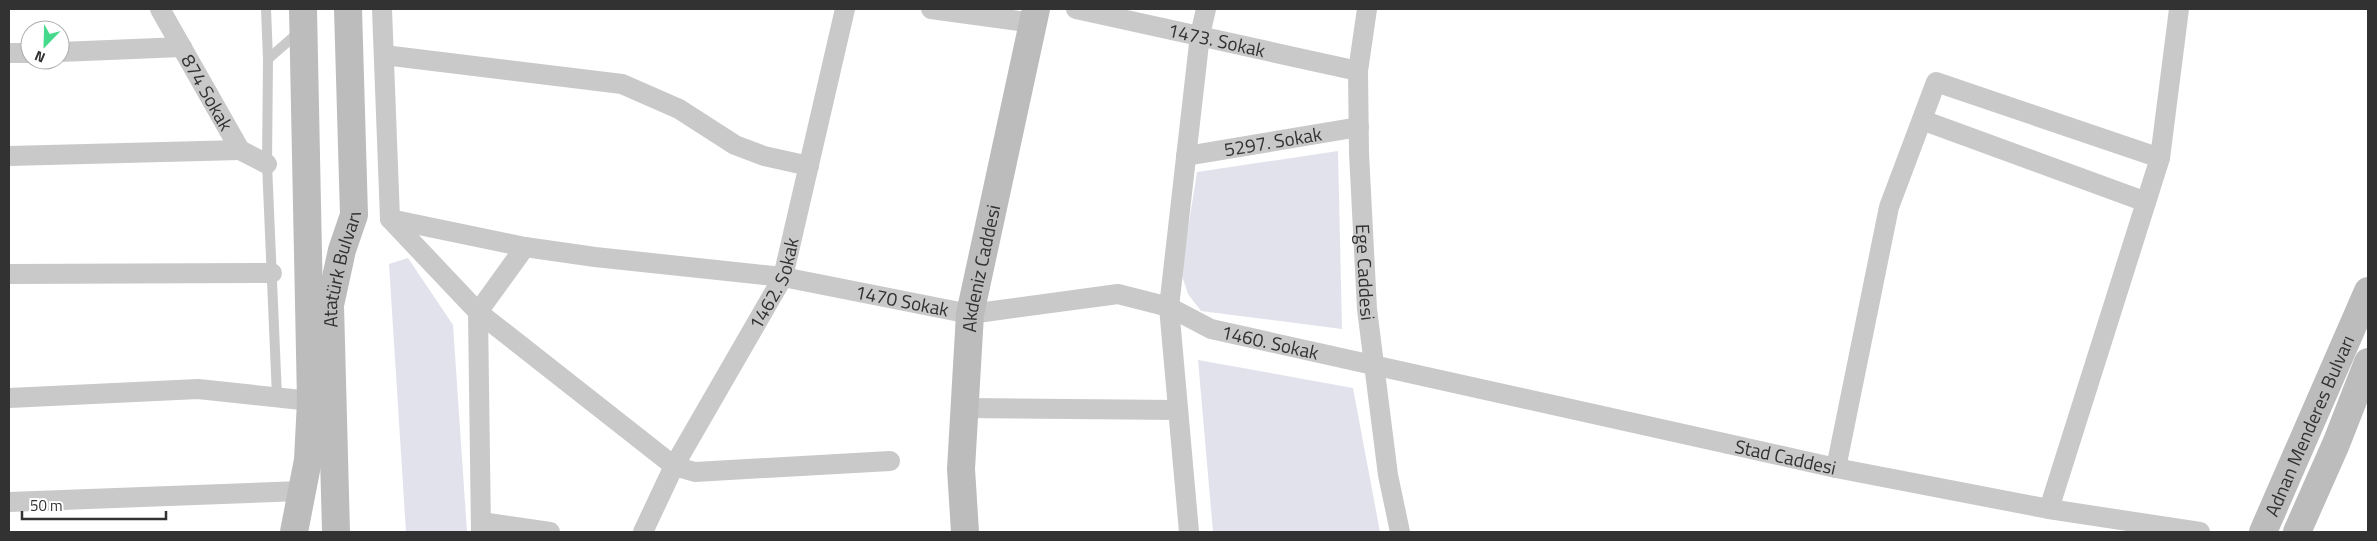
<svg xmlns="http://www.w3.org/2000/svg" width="2377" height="541" font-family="'Titillium Web',sans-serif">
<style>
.green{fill:#e2e2ed}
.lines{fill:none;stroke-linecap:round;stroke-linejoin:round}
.lane{stroke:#c9c9c9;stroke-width:10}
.street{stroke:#c9c9c9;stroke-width:20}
.secondary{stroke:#bcbcbc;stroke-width:28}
.labels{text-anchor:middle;stroke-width:5;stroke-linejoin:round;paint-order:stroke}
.street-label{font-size:19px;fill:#323232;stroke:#fff}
</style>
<rect width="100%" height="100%" fill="#fff"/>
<g class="green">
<path d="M1338,151L1342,329L1201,311L1188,294L1181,273L1197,172Z"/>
<path d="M408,258L453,325L467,532H406L389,264Z"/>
<path d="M1198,360L1353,388L1380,532H1213Z"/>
</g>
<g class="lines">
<g class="lane">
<path d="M266,9L268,59"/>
<path d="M277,397L267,164L268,59L299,32"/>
</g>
<g class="street">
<path id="s1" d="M160,9L240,150L267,164"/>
<path d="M382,9L390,219L478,312L674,466L695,472L890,461"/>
<path d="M931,9L1033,23"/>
<path id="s2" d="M1076,9L1358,71"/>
<path id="s3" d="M1367,9L1358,71L1359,153L1367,309L1388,475L1400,532"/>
<path d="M60,52L182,47"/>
<path d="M9,53H30"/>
<path d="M384,55L622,84L679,109L735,145L764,156L809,166"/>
<path d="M1922,120L2146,202"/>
<path d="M9,156L240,150"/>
<path id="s4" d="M1186,156L1359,127"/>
<path id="s5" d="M390,219L525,247L595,257L783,277L970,314L1118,294L1169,307L1200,35L1206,9"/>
<path d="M9,274L272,273"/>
<path id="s6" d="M1169,307L1211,329L1836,468L2049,509L2200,532"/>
<path d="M1169,307L1189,532"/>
<path d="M9,398L198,389L311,401"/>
<path d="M964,408L1178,410"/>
<path d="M1836,468L1889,207L1936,82L2160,158"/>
<path d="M9,502L301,491"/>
<path d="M2049,509L2160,158L2179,9"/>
<path d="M481,522L550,532"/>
<path d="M481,532L478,312L525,247"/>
<path id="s7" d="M643,532L674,466L783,277L845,9"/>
</g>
<g class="secondary">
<path d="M294,532L308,460L311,401L303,9"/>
<path id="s8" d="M336,532L330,305L342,250L354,215L348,9"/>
<path id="s9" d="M965,532L961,469L970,314L1036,9"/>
<path id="s10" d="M2263,532L2368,291"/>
<path d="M2297,532L2336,444L2368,362"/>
</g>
</g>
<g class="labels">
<g class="street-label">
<text dy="7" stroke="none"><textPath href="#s2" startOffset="144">1473. Sokak</textPath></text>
<text dy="7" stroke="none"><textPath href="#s1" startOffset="96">874 Sokak</textPath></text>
<text dy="7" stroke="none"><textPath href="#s4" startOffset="88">5297. Sokak</textPath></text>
<text dy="7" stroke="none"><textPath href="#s9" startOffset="265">Akdeniz Caddesi</textPath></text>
<text dy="7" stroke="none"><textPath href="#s8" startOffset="264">Atatürk Bulvarı</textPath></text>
<text dy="7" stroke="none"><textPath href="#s3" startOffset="264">Ege Caddesi</textPath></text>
<text dy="7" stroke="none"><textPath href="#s7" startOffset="282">1462. Sokak</textPath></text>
<text dy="7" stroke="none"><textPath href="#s5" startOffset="519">1470 Sokak</textPath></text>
<text dy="7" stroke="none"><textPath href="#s6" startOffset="108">1460. Sokak</textPath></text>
<text dy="7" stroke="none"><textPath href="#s10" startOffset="116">Adnan Menderes Bulvarı</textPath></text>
<text dy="7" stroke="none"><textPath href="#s6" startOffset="636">Stad Caddesi</textPath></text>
</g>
</g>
<rect width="2377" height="541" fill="none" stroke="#323232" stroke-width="20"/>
<g transform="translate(45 45) rotate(203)"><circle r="24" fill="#ffffff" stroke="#adadad"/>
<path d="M0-4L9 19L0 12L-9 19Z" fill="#45d98c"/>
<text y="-8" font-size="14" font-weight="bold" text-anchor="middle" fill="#323232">N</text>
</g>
<path d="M22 511v8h144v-8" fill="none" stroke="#323232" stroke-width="2.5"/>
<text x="30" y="511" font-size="15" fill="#323232" stroke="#ffffff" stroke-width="4" paint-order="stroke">50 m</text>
</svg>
